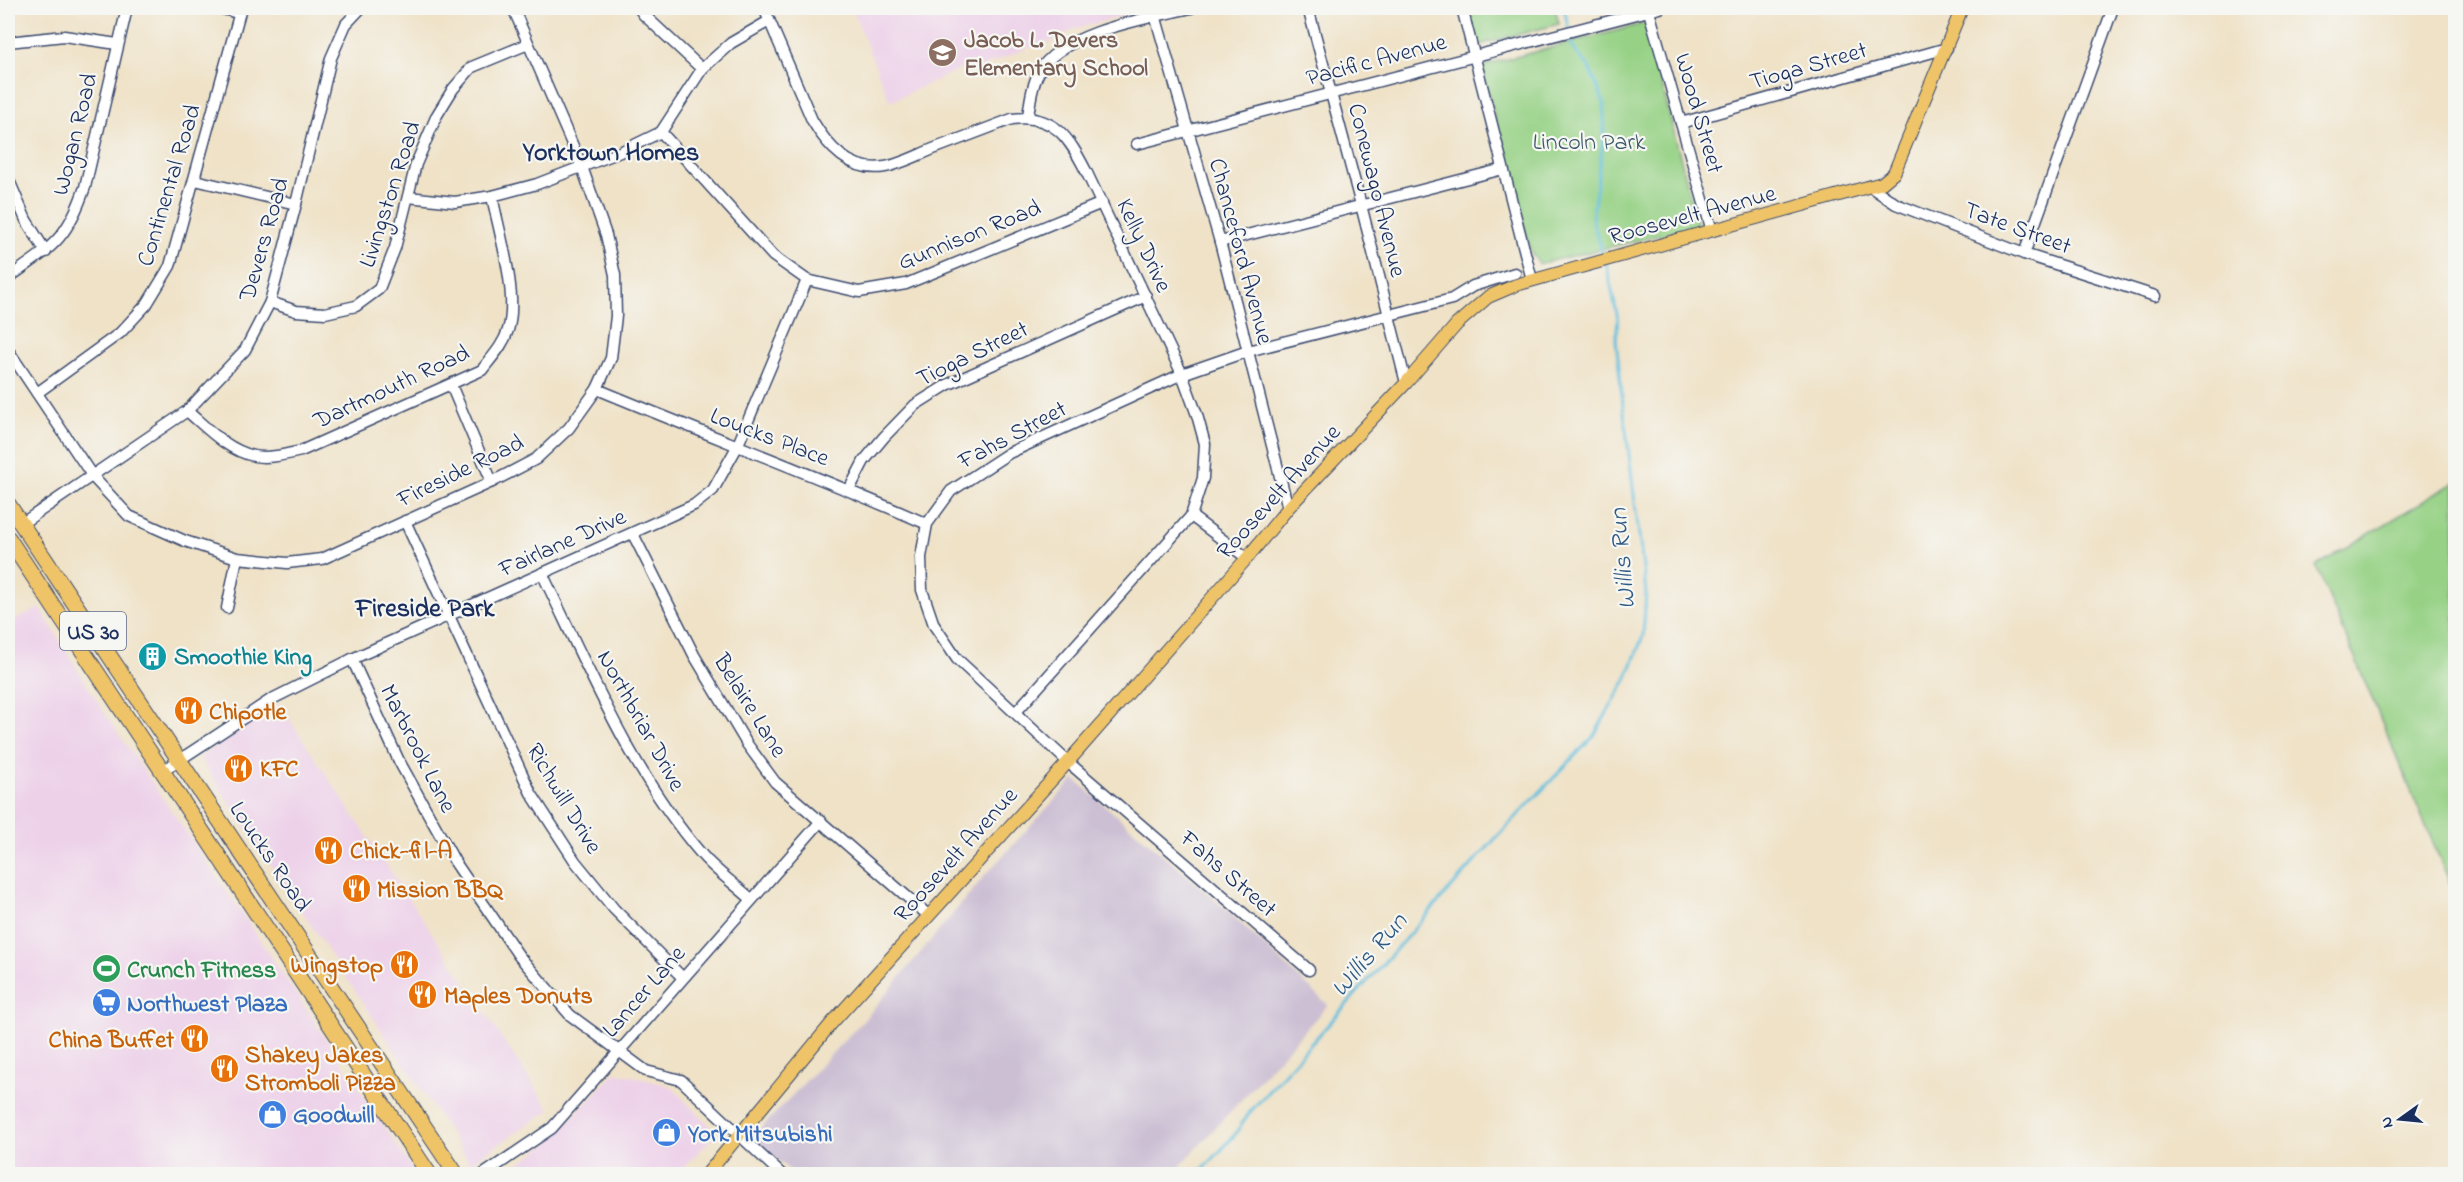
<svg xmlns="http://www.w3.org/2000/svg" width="2463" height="1182" font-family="'Indie Flower',sans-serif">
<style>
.built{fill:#edd1e9}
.industrial{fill:#ccbfd4}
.green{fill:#96d185;stroke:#588072;stroke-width:1.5}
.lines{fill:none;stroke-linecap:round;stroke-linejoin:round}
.stream{stroke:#5fbede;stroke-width:3}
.minor-casing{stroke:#3b4a6e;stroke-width:13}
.major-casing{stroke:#3b4a6e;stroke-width:14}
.highway-casing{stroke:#3b4a6e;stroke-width:17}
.minor{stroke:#fff;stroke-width:10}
.major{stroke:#efc469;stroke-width:12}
.highway{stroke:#efc469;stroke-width:15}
.labels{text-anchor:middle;stroke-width:4.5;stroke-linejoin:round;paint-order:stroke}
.shield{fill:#f6f6f2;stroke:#5d6b8a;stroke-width:1.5}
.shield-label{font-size:22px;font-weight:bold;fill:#1b2f5e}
.education-label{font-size:24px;font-weight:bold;fill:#785e54;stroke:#f6f6f2;text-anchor:start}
.street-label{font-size:24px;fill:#1b2f5e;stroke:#f6f6f2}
.park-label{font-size:24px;fill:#3a5868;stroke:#f6f6f2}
.culture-label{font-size:24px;font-weight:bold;fill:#0d838f;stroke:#f6f6f2;text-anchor:start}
.food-label{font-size:24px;font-weight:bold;fill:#c56008;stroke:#f6f6f2;text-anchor:start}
.leisure-label{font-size:24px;font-weight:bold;fill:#27864d;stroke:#f6f6f2;text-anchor:start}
.shop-label{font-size:24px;font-weight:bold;fill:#366cbe;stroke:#f6f6f2;text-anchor:start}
.neighbourhood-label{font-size:26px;font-weight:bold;fill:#1b2f5e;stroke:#f6f6f2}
.water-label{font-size:26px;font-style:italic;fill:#2f5a84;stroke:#f6f6f2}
</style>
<rect width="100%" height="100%" fill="#f6f6f2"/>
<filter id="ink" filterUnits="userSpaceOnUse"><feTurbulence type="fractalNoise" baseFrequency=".0167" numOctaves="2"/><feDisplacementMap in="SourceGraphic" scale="12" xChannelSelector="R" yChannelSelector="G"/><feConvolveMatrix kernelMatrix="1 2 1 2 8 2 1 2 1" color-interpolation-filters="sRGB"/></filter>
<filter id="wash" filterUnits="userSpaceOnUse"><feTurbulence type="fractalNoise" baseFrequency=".008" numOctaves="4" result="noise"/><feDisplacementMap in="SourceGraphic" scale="24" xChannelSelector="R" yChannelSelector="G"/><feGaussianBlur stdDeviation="1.35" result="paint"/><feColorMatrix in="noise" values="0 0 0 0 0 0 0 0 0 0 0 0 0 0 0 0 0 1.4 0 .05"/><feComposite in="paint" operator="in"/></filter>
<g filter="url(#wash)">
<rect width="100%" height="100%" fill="#efe2c7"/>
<g class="built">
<path d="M852,8H1144L1145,10L1075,29L1054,39L1049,44L1047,40L977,69L974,62L890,102Z"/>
<path d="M40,608L105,714L264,946L416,1174H8V623Z"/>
<path d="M279,704L550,1110L470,1163L199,757Z"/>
<path d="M616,1072L670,1086L717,1133L678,1174H504L548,1143Z"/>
</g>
<path class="industrial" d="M1074,779L1220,904L1328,1005L1173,1174H794L752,1138L871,1012L987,873Z"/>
<g class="green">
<path d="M1467,8H1555L1559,24L1478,45Z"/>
<path d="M1646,23L1698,226L1539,264L1531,252L1481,66Z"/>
<path d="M2455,482V895L2316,566Z"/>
</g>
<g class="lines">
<g class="stream">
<path d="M1564,8L1573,48L1589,67L1604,103V134L1592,219L1604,257"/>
<path d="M1199,1174L1234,1136L1249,1113L1495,839L1593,737L1626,680L1643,636L1646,592L1623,405L1616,340L1618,319L1606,263"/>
</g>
</g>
</g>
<g filter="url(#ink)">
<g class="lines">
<defs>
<g id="minor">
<path d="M219,8L238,13"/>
<path d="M639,8L643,14L702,69"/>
<path d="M764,8L812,120C827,146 851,173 885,167C901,164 918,155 933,149C959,139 986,129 1012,119C1054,113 1069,138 1086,171L1182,374L1197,415L1205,444L1203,478L1191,516L1016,712"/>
<path d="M1153,8L1220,242L1288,508"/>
<path d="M1308,8L1361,205L1406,383"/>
<path d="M1462,8L1532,280"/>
<path d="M1648,8L1712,231"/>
<path d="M8,42L64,36L117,44"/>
<path d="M1028,117C1030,101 1032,86 1039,72C1061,32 1149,18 1191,8"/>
<path d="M1681,123L1947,48"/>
<path d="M661,132L773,256L807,280L859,292L906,284L1102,203"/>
<path d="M1137,144L1660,8"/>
<path d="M8,178L26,220L46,252"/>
<path d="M195,180L296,204"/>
<path d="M1871,187L1896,204L2024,254L2155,296"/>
<path d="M408,197L455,202L492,196L537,184L620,152L661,132L702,69L731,43L769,21"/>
<path d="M1220,242L1503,169"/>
<path d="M2024,254L2113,8"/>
<path d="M8,278C52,247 67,240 85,187L127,8"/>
<path d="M270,302L296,311L325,313L356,306L379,289L395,248L416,164L437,115L453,89L472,67L528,44"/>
<path d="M8,350L93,477L129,516L185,541L237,558L287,563L322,559L492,482L536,459L569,428L597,389L611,358L616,316L615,275L606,235L582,167L513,8"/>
<path d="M451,385L492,482"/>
<path d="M597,389C707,435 818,476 927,524"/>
<path d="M37,393L120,333L147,304L170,266L241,8"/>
<path d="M187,411C207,428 227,450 254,456C269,459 287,454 301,451L482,370C492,357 503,346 508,330C519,296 499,232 492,196"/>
<path d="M849,490L864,461L884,437L915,405L947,385L1146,296"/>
<path d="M1191,516L1247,558"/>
<path d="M405,521L531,793L575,861L614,909L682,977"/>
<path d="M21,524L187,411L245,350L270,302L296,204L331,58L346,24L361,8"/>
<path d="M633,534L694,655L747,744L775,782L928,915"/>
<path d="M542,573C589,670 632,774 703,856C717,872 736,885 751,899"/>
<path d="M227,608L237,558"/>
<path d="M352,659L399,761L455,862L519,956L570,1015L646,1071L681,1080L781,1174"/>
<path d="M161,772L272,699L352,659L694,505L713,490L737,447L807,280"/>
<path d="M1309,970L1068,762L957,659L934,625L922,590L921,557L927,524L951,491L1009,453L1182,374L1248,351L1452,299L1473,286L1515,273"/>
<path d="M484,1174L552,1128L821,821"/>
</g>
<path id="major" d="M707,1174L831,1024L1068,762L1247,558L1288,508L1406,383L1457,324L1488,297L1516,285L1882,183L1894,173L1962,8"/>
<g id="highway">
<path d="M8,504L456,1174"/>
<path d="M8,538L429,1174"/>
</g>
</defs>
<use href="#minor" class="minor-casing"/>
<use href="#major" class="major-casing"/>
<use href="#highway" class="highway-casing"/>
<use href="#minor" class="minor"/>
<use href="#major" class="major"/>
<use href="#highway" class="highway"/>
</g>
</g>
<defs>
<symbol id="school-disc" viewBox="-11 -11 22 22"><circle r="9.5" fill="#8d6e63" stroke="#f6f6f2"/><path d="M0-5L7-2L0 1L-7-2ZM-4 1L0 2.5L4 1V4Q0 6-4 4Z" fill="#fff"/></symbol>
<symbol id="building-disc" viewBox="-11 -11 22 22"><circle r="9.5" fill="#0f9aa8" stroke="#f6f6f2"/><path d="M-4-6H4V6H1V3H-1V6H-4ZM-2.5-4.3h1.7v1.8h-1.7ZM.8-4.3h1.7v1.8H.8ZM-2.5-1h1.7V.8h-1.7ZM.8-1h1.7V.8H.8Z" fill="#fff"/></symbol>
<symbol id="restaurant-disc" viewBox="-11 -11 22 22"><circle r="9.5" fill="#e8710a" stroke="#f6f6f2"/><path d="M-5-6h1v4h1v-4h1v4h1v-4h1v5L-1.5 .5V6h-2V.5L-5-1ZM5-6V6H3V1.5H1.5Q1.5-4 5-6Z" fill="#fff"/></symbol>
<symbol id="stadium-disc" viewBox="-11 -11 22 22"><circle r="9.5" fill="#2e9e5b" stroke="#f6f6f2"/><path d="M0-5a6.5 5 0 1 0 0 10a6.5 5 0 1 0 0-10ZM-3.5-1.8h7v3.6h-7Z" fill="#fff"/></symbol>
<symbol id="supermarket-disc" viewBox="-11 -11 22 22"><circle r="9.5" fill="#3f7fe0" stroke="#f6f6f2"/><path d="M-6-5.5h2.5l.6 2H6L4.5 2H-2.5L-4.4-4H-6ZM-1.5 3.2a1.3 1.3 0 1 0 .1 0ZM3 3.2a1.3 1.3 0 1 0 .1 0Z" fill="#fff"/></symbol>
<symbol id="shop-disc" viewBox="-11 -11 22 22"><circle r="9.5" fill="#3f7fe0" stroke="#f6f6f2"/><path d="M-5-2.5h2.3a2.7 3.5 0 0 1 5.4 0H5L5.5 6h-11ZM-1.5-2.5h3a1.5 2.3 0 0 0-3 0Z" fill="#fff"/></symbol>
</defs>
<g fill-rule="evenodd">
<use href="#school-disc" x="926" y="36" width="33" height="33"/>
<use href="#building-disc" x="136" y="640" width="33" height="33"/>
<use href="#restaurant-disc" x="172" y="694" width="33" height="33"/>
<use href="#restaurant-disc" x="222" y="752" width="33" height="33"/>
<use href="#restaurant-disc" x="312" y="834" width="33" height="33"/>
<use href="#restaurant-disc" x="340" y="872" width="33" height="33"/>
<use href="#restaurant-disc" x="388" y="948" width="33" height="33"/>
<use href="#stadium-disc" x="90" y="952" width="33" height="33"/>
<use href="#restaurant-disc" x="406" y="978" width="33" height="33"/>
<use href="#supermarket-disc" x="90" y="986" width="33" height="33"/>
<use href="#restaurant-disc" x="178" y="1022" width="33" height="33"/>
<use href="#restaurant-disc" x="208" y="1052" width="33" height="33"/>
<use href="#shop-disc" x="256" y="1098" width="33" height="33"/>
<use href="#shop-disc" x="650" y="1116" width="33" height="33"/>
</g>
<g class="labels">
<rect class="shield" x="60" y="612" width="66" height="38" rx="4.5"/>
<g class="shield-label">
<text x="93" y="639">US 30</text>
</g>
<g class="education-label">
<text x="964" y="47">Jacob L. Devers<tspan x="964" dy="28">Elementary School</tspan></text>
</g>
<g class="street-label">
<text transform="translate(1376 59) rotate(-15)" y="8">Pacific Avenue</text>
<text transform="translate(1808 65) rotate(-16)" y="8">Tioga Street</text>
<text transform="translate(1700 113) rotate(74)" y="8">Wood Street</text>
<text transform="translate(74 134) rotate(-76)" y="8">Wogan Road</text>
<text transform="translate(168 185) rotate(-73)" y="8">Continental Road</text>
<text transform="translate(1378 190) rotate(76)" y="8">Conewago Avenue</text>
<text transform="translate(389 194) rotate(-72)" y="8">Livingston Road</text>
<text transform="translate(1692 214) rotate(-15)" y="8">Roosevelt Avenue</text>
<text transform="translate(2018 227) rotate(20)" y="8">Tate Street</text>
<text transform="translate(969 234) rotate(-22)" y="8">Gunnison Road</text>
<text transform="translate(263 239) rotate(-74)" y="8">Devers Road</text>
<text transform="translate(1145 245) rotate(65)" y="8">Kelly Drive</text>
<text transform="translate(1242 251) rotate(75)" y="8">Chanceford Avenue</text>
<text transform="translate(972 353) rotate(-26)" y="8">Tioga Street</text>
<text transform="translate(391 386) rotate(-25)" y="8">Dartmouth Road</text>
<text transform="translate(1012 434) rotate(-28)" y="8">Fahs Street</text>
<text transform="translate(770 436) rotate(21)" y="8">Loucks Place</text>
<text transform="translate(460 470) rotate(-26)" y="8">Fireside Road</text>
<text transform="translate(1278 491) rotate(-48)" y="8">Roosevelt Avenue</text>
<text transform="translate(562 542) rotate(-24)" y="8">Fairlane Drive</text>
<text transform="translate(751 705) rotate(58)" y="8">Belaire Lane</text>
<text transform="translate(642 720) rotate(61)" y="8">Northbriar Drive</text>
<text transform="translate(419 748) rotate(63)" y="8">Marbrook Lane</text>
<text transform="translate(565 798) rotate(59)" y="8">Richwill Drive</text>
<text transform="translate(955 854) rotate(-48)" y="8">Roosevelt Avenue</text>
<text transform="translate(271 856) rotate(56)" y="8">Loucks Road</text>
<text transform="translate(1229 873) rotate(41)" y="8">Fahs Street</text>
<text transform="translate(643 991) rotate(-49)" y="8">Lancer Lane</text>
</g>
<g class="park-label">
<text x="1589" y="149">Lincoln Park</text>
</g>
<g class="culture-label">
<text x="174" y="664">Smoothie King</text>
</g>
<g class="food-label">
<text x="209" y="719">Chipotle</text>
<text x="260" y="776">KFC</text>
<text x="350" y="858">Chick-fil-A</text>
<text x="377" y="897">Mission BBQ</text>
<text x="383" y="972" text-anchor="end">Wingstop</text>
<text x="444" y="1003">Maples Donuts</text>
<text x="174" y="1047" text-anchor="end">China Buffet</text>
<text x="245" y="1062">Shakey Jakes<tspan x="245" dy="28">Stromboli Pizza</tspan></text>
</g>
<g class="leisure-label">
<text x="127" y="977">Crunch Fitness</text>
</g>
<g class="shop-label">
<text x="127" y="1011">Northwest Plaza</text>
<text x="293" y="1122">Goodwill</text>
<text x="688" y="1141">York Mitsubishi</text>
</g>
<g class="neighbourhood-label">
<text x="611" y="160">Yorktown Homes</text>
<text x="425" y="616">Fireside Park</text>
</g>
<g class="water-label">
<text transform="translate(1621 559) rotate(-95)" y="9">Willis Run</text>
<text transform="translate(1368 954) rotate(-49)" y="9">Willis Run</text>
</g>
</g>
<rect width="2463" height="1182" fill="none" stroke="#f6f6f2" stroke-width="30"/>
<g transform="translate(2400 1119) rotate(255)" stroke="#f6f6f2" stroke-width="4.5" paint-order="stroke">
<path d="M0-4.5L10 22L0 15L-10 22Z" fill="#1b2f5e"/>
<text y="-9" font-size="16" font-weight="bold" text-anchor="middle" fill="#1b2f5e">N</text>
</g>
</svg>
